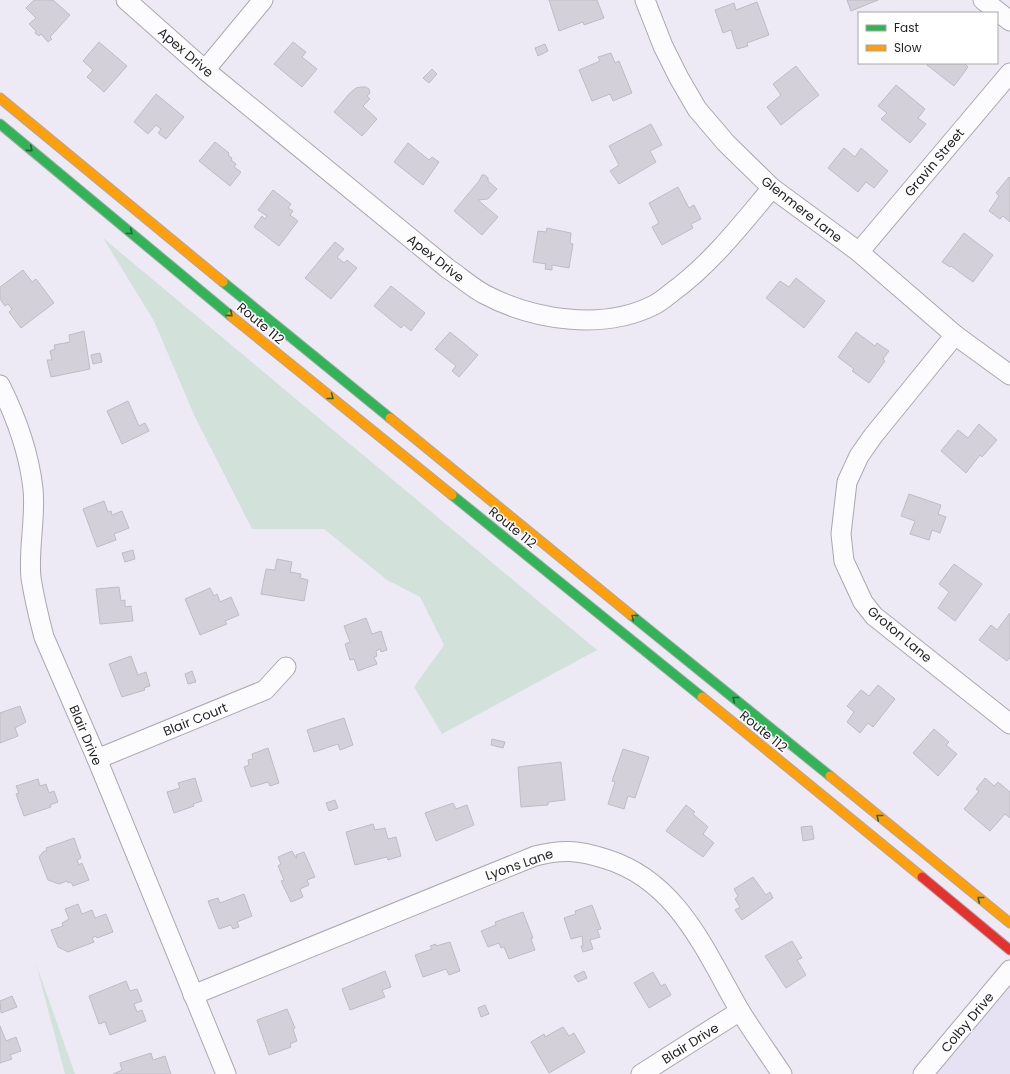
<svg xmlns="http://www.w3.org/2000/svg" width="1010" height="1074" font-family="Poppins,sans-serif">
<style>
.built{fill:#e7e1f4}
.green{fill:#d2e2da}
.building{fill:#d3d0d9;stroke:#bebcc5}
.lines{fill:none;stroke-linecap:round;stroke-linejoin:round}
.street-casing{stroke:#aaa8b0;stroke-width:21}
.fast-casing{stroke:#aaa8b0;stroke-width:11}
.slow-casing{stroke:#aaa8b0;stroke-width:11}
.jam-casing{stroke:#aaa8b0;stroke-width:11}
.street{stroke:#fcfcfe;stroke-width:19}
.fast{stroke:#30b455;stroke-width:9}
.slow{stroke:#ff9f0a;stroke-width:9}
.jam{stroke:#e5322d;stroke-width:9}
.oneway{stroke:#27623b}
.labels{text-anchor:middle;stroke-width:3;stroke-linejoin:round;paint-order:stroke}
.street-label{font-size:13px;fill:#201e25;stroke:#fff}
</style>
<rect width="100%" height="100%" fill="#edeaf5"/>
<path class="built" d="M1010,971V1074H935Z"/>
<g class="green">
<path d="M103,238L597,650L442,734L414,687L444,645L420,597L387,580L324,529H252L195,417L154,321Z"/>
<path d="M36,964L75,1074H65Z"/>
</g>
<g class="building">
<path d="M34,0H53L70,15L50,37L52,39L48,42L41,34L39,36L35,33L36,31L29,24L36,18L26,8Z"/>
<path d="M549,0H597L604,18L584,25L583,22L559,31Z"/>
<path d="M847,0H878L851,11Z"/>
<path d="M757,2L769,35L747,43L748,46L737,49L731,30L723,33L715,10L734,3L736,10Z"/>
<path d="M99,42L127,66L104,92L87,77L93,70L83,61Z"/>
<path d="M293,42L306,52L302,57L317,69L302,87L274,64Z"/>
<path d="M545,44L548,51L538,56L535,48Z"/>
<path d="M611,53L615,63L619,61L632,93L613,101L610,94L592,101L579,70L600,61L598,57Z"/>
<path d="M929,63H964L968,67L954,86L927,65Z"/>
<path d="M796,66L819,95L781,125L767,107L781,95L773,84Z"/>
<path d="M432,69L437,74L429,83L423,78Z"/>
<path d="M896,85L925,109L918,118L926,124L910,143L881,119L887,113L878,106Z"/>
<path d="M361,87H366L369,89L370,93L367,96L370,99L363,106L377,119L362,136L334,112L349,94L356,88Z"/>
<path d="M156,94L184,117L166,139L158,133L161,129L156,125L148,134L134,122Z"/>
<path d="M651,124L662,145L650,151L656,162L619,184L610,171L619,165L609,146Z"/>
<path d="M215,142L229,153L228,155L232,158L231,160L236,164L234,167L241,172L230,186L199,161Z"/>
<path d="M408,143L429,160L432,157L439,162L423,185L394,162Z"/>
<path d="M844,148L855,157L861,148L888,171L874,188L866,182L858,192L828,168Z"/>
<path d="M482,175H485L488,178V181L497,189L488,199L478,200L498,217L482,235L454,211L479,181Z"/>
<path d="M1009,177L1010,178V222L1003,216L1000,219L989,211L999,196L996,193Z"/>
<path d="M678,187L689,208L694,205L701,219L691,224L693,228L662,245L652,227L659,223L649,203Z"/>
<path d="M273,190L291,204L288,208L293,211L290,215L298,221L279,246L254,227L262,216L265,219L267,216L258,210Z"/>
<path d="M547,228L571,233L570,243L573,244L569,268L552,265V270L545,269L546,264L533,262L538,231L546,232Z"/>
<path d="M964,233L993,255L973,282L951,266L950,267L942,262Z"/>
<path d="M335,242L344,249L337,257L344,263L347,260L357,268L331,299L305,278Z"/>
<path d="M23,270L32,282L36,279L54,303L21,328L9,312L12,309L8,304L5,306L0,299V287Z"/>
<path d="M796,278L825,301L804,328L766,298L780,281L789,287Z"/>
<path d="M391,286L425,313L411,331L404,325L401,328L374,306Z"/>
<path d="M84,331L90,369L51,377L47,360H52L50,351L55,349L54,345L70,342L69,335Z"/>
<path d="M450,332L478,355L459,377L452,371L456,366L435,349Z"/>
<path d="M856,332L875,346L877,343L889,351L883,359L885,361L869,383L852,371L854,369L838,357Z"/>
<path d="M100,353L102,362L93,364L91,355Z"/>
<path d="M128,401L139,426L145,423L149,431L122,444L107,411Z"/>
<path d="M979,424L997,440L982,457L980,455L966,473L941,451L958,430L968,438Z"/>
<path d="M909,494L941,505L938,514L946,517L940,533L932,530L929,540L910,534L915,521L901,516Z"/>
<path d="M104,501L108,512L111,511L112,515L122,511L129,528L114,534L116,540L97,547L83,509Z"/>
<path d="M133,550L135,559L125,562L122,553Z"/>
<path d="M277,559L292,562L290,572L301,574L300,578L308,580L304,601L261,594L266,569L275,570Z"/>
<path d="M954,564L982,584L955,621L938,608L949,592L939,584Z"/>
<path d="M119,587L121,601L125,600V607L131,606L133,621L100,624L96,589Z"/>
<path d="M210,588L214,596L217,594L220,602L231,597L239,615L225,621L227,624L200,635L185,599Z"/>
<path d="M1010,613V658L1007,661L979,640L991,625L997,630Z"/>
<path d="M366,618L372,634L381,631L387,650L381,652L380,649L376,651L377,656L374,657L377,664L358,671L354,659L350,660L345,644L350,642L344,626Z"/>
<path d="M131,656L138,675L146,672L150,686L144,688L145,690L122,697L109,664Z"/>
<path d="M192,671L196,682L188,684L185,674Z"/>
<path d="M878,685L895,699L873,727L868,723L860,733L847,722L854,712L847,706L861,690L869,696Z"/>
<path d="M20,706L26,722L15,728L18,736L0,743V713Z"/>
<path d="M344,718L353,745L340,750L338,744L314,752L307,730Z"/>
<path d="M934,729L949,742L946,745L957,754L938,776L913,753Z"/>
<path d="M492,739L505,742L503,748L491,745Z"/>
<path d="M268,748L279,783L270,786L268,782L251,787L244,767L249,765L248,760L253,759L252,754Z"/>
<path d="M623,749L649,757L635,798L628,796L624,809L608,804L615,782L612,781Z"/>
<path d="M561,762L565,800L548,802V805L521,807L518,767Z"/>
<path d="M195,778L202,801L193,804L194,806L174,813L167,792L180,788L178,783Z"/>
<path d="M985,778L994,786L998,782L1010,792V818L1005,814L990,831L964,809L979,791L976,789Z"/>
<path d="M38,779L40,786L46,784L49,793L54,791L58,802L50,805L51,807L24,816L16,794L19,793L16,786Z"/>
<path d="M335,800L338,808L329,811L326,803Z"/>
<path d="M453,803L456,809L467,805L474,825L436,841L425,813Z"/>
<path d="M686,805L695,812L693,814L708,827L703,834L714,843L703,857L666,831Z"/>
<path d="M373,824L375,830L385,828L388,839L396,837L401,856L388,860L387,857L355,865L346,832Z"/>
<path d="M812,826L814,839L803,841L801,827Z"/>
<path d="M74,838L81,858L77,860L79,865L82,863L89,880L73,886L71,882L68,883L67,881L59,884L48,880L39,857L43,852L47,850L46,848Z"/>
<path d="M292,851L296,858H297L296,855L304,852L315,877L307,880L309,885L300,889L303,897L291,902L281,881L284,880L278,866L281,864L278,857Z"/>
<path d="M753,877L766,895L770,892L773,898L742,920L735,910L740,907L735,899L738,896L734,889Z"/>
<path d="M244,894L252,916L237,922L239,927L233,929L231,925L219,929L208,901L218,898L220,903Z"/>
<path d="M78,904L82,914L92,910L95,918L106,914L113,932L97,938L96,936L92,938L94,942L68,952L58,947L51,930L63,926L62,923L69,919L65,909Z"/>
<path d="M592,905L601,929L597,930L600,937L590,940L593,949L583,952L581,946H583L582,936L571,939L564,918L576,914L575,911Z"/>
<path d="M523,912L533,938L531,939L535,950L509,959L504,947L501,948L499,943L488,947L481,931L496,925L495,922Z"/>
<path d="M792,941L802,958L797,960L806,975L786,988L765,956Z"/>
<path d="M450,942L460,971L449,975L446,969L423,977L415,955L432,949L430,946L436,944V946Z"/>
<path d="M385,971L391,987L382,990L385,997L350,1010L342,989Z"/>
<path d="M584,971L587,978L578,982L574,976Z"/>
<path d="M653,972L661,986L665,984L671,995L649,1008L634,983Z"/>
<path d="M126,981L130,991L137,989L142,1001L134,1004L137,1012L142,1010L146,1021L110,1035L105,1022L99,1024L89,996Z"/>
<path d="M12,996L17,1007L1,1013L0,1001Z"/>
<path d="M485,1005L489,1014L481,1017L478,1008Z"/>
<path d="M287,1009L295,1028L293,1029L297,1041L290,1044L291,1047L269,1055L257,1020Z"/>
<path d="M0,1026L6,1041L16,1037L21,1051L10,1055L12,1059L0,1063Z"/>
<path d="M563,1027L569,1036L574,1033L585,1052L549,1073L531,1042L544,1034L545,1037Z"/>
<path d="M151,1053L153,1060L165,1056L171,1074H113L122,1070L120,1063Z"/>
</g>
<g class="lines">
<defs>
<g id="street">
<path d="M126,0L205,70L447,268C459,276 471,287 484,294C533,320 603,331 654,305C660,302 666,297 671,293C711,264 741,225 772,188"/>
<path d="M645,0L663,46L679,78L697,109L726,143L772,188L859,252L955,335L1010,375"/>
<path d="M983,0L1010,21"/>
<path d="M205,70L263,0"/>
<path d="M859,252L1010,73"/>
<path d="M955,335L873,436L859,456L847,482L841,534L844,561L863,602L874,616L1010,724"/>
<path d="M0,385C16,417 29,452 33,489C36,517 28,550 31,578C34,597 39,618 44,637L97,759L226,1074"/>
<path d="M97,759L265,690L286,667"/>
<path d="M193,995L535,856C562,849 578,850 606,859C678,881 705,951 740,1011C753,1032 768,1053 782,1074"/>
<path d="M641,1074L740,1011"/>
<path d="M923,1074L1010,970"/>
</g>
<g id="fast">
<path d="M0,124L231,316"/>
<path d="M223,282L390,418"/>
<path d="M452,495L702,697"/>
<path d="M631,615L830,776"/>
</g>
<g id="slow">
<path d="M0,98L223,282"/>
<path d="M231,316L452,495"/>
<path d="M390,418L631,615"/>
<path d="M702,697L922,877"/>
<path d="M830,776L1010,923"/>
</g>
<path id="jam" d="M922,877L1010,950"/>
</defs>
<use href="#street" class="street-casing"/>
<use href="#fast" class="fast-casing"/>
<use href="#slow" class="slow-casing"/>
<use href="#jam" class="jam-casing"/>
<use href="#street" class="street"/>
<use href="#fast" class="fast"/>
<use href="#slow" class="slow"/>
<use href="#jam" class="jam"/>
</g>
<defs><path id="oneway-chevron" d="M-2-3.5L2.5 0L-2 3.5" fill="none" stroke-width="1.6" stroke-linecap="round" stroke-linejoin="round"/></defs>
<g class="oneway">
<use href="#oneway-chevron" transform="translate(30 149) rotate(40)"/>
<use href="#oneway-chevron" transform="translate(130 232) rotate(39)"/>
<use href="#oneway-chevron" transform="translate(230 314) rotate(40)"/>
<use href="#oneway-chevron" transform="translate(331 397) rotate(38)"/>
<use href="#oneway-chevron" transform="translate(634 617) rotate(-141)"/>
<use href="#oneway-chevron" transform="translate(735 699) rotate(-141)"/>
<use href="#oneway-chevron" transform="translate(879 817) rotate(-141)"/>
<use href="#oneway-chevron" transform="translate(980 899) rotate(-141)"/>
</g>
<g class="labels">
<g class="street-label">
<text transform="translate(186 52) rotate(41)" y="5">Apex Drive</text>
<text transform="translate(934 162) rotate(-50)" y="5">Gravin Street</text>
<text transform="translate(802 209) rotate(38)" y="5">Glenmere Lane</text>
<text transform="translate(436 258) rotate(38)" y="5">Apex Drive</text>
<text transform="translate(261 323) rotate(40)" y="5">Route 112</text>
<text transform="translate(513 527) rotate(39)" y="5">Route 112</text>
<text transform="translate(900 634) rotate(40)" y="5">Groton Lane</text>
<text transform="translate(195 719) rotate(-22)" y="5">Blair Court</text>
<text transform="translate(764 731) rotate(39)" y="5">Route 112</text>
<text transform="translate(86 735) rotate(67)" y="5">Blair Drive</text>
<text transform="translate(519 864) rotate(-19)" y="5">Lyons Lane</text>
<text transform="translate(967 1022) rotate(-50)" y="5">Colby Drive</text>
<text transform="translate(690 1043) rotate(-32)" y="5">Blair Drive</text>
</g>
</g>
<rect x="858" y="12" width="140" height="52" fill="#ffffff" stroke="#a6a5a8"/>
<rect x="866" y="25" width="20" height="6" fill="#30b455" stroke="#a6a5a8"/>
<text x="894" y="32" font-size="12" fill="#201e25">Fast</text>
<rect x="866" y="45" width="20" height="6" fill="#ff9f0a" stroke="#a6a5a8"/>
<text x="894" y="52" font-size="12" fill="#201e25">Slow</text>
</svg>
